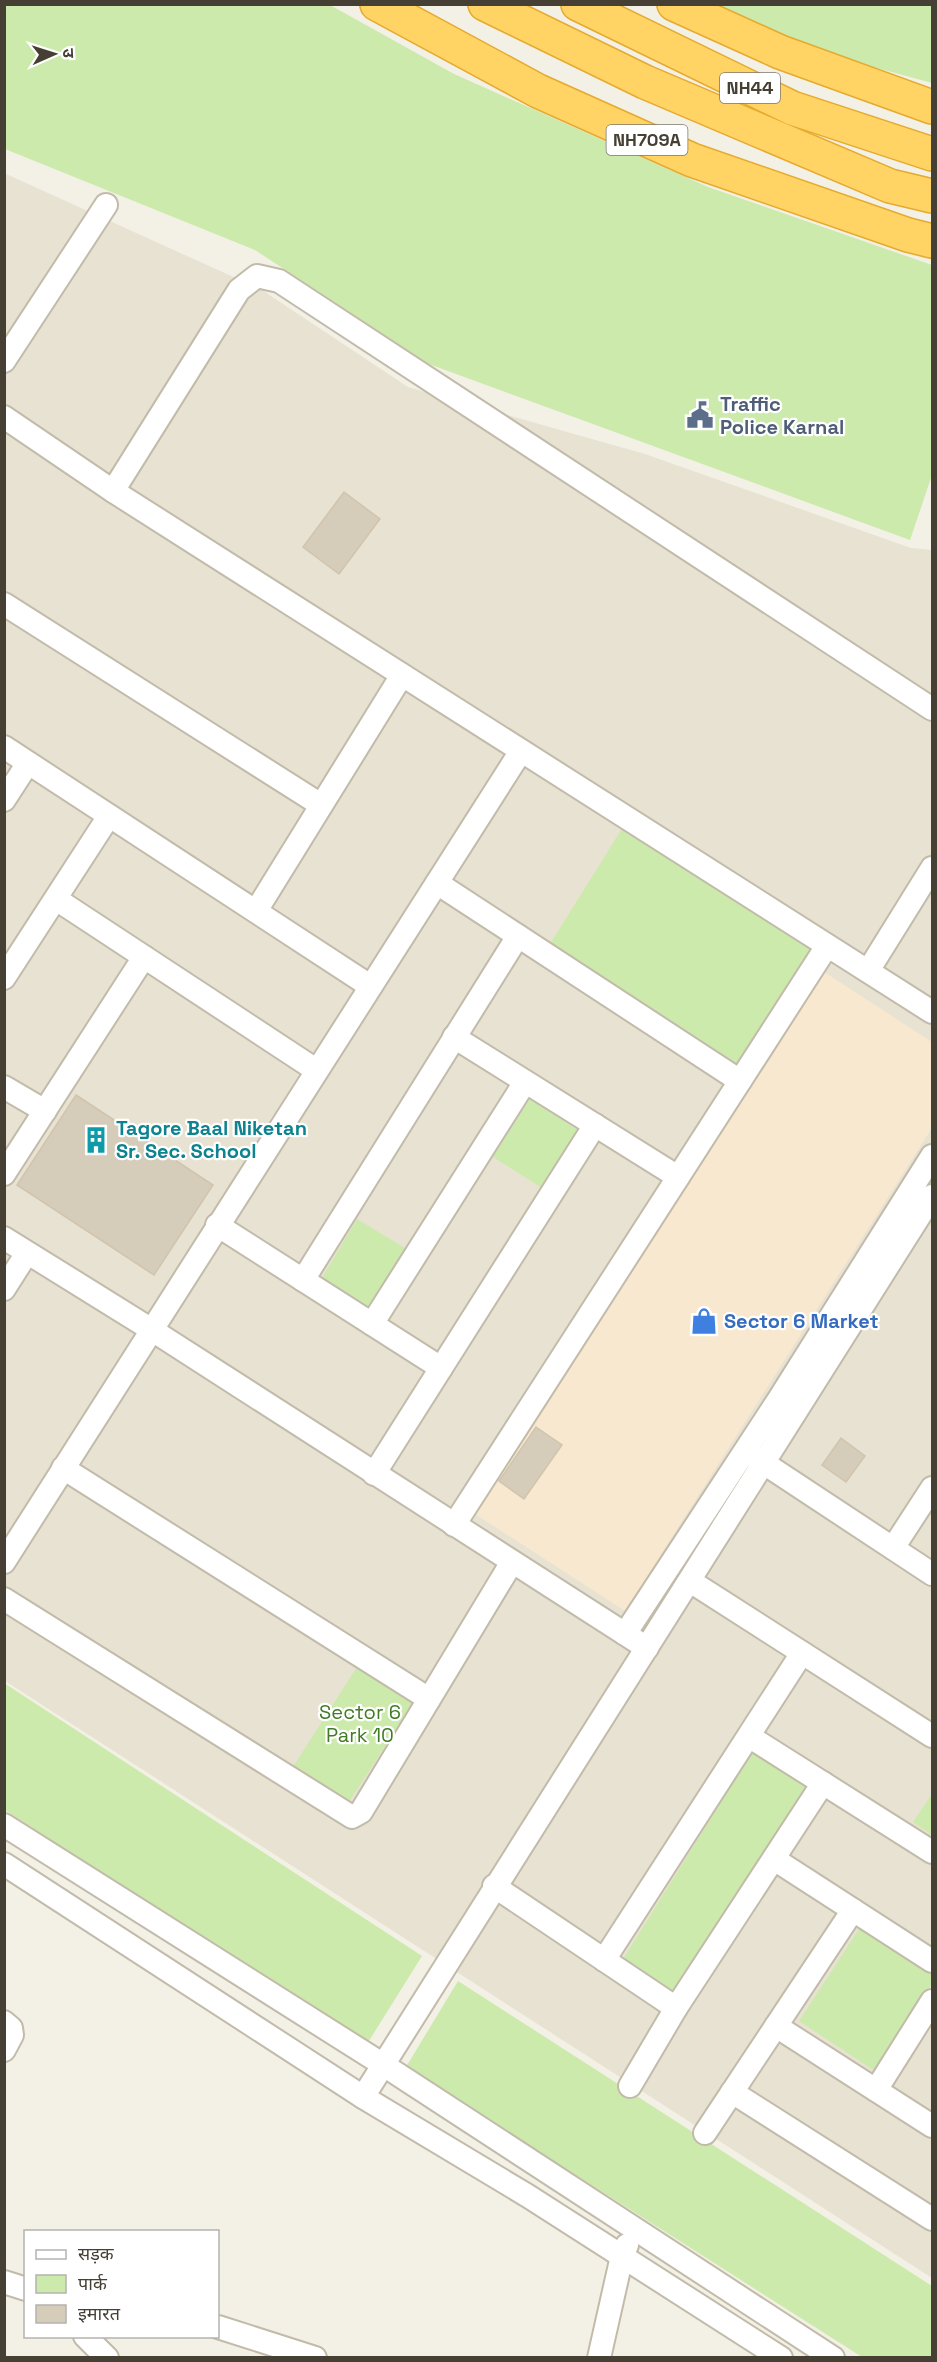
<svg xmlns="http://www.w3.org/2000/svg" width="937" height="2362" font-family="'Space Grotesk','Noto Sans Devanagari',sans-serif">
<style>
.residential{fill:#e8e2d3}
.commercial{fill:#f7e8cf}
.green{fill:#cbeaab}
.building{fill:#d6ccba;stroke:#d1c4ad;stroke-width:1.5}
.lines{fill:none;stroke-linecap:round;stroke-linejoin:round}
.minor-casing{stroke:#c2bbaa;stroke-width:26}
.highway-casing{stroke:#e5aa2e;stroke-width:36}
.minor{stroke:#fff;stroke-width:22}
.highway{stroke:#ffd364;stroke-width:33}
.labels{text-anchor:middle;stroke-width:4.5;stroke-linejoin:round;paint-order:stroke}
.shield{fill:#fff;stroke:#7e7971;stroke-width:1.5}
.shield-label{font-size:18px;font-weight:bold;fill:#464034}
.service-label{font-size:20px;font-weight:bold;fill:#4e5e75;stroke:#fff;text-anchor:start}
.culture-label{font-size:20px;font-weight:bold;fill:#0d838f;stroke:#fff;text-anchor:start}
.shop-label{font-size:20px;font-weight:bold;fill:#366cbe;stroke:#fff;text-anchor:start}
.park-label{font-size:20px;fill:#417b25;stroke:#fff}
</style>
<rect width="100%" height="100%" fill="#f3f0e5"/>
<path class="residential" d="M4,173L262,290L408,387L645,454L911,548L932,550V2278L5,1681Z"/>
<path class="commercial" d="M821,970L932,1042V1128L625,1611L475,1514Z"/>
<g class="green">
<path d="M4,5H330L454,74L708,187L932,265V475L910,540L429,364L255,250L5,149Z"/>
<path d="M708,5H932V83L840,58Z"/>
<path d="M623,827L813,949L740,1065L550,944Z"/>
<path d="M530,1099L579,1131L542,1188L493,1157Z"/>
<path d="M357,1219L408,1250L373,1309L322,1278Z"/>
<path d="M357,1667L413,1703L349,1802L293,1767Z"/>
<path d="M4,1683L422,1956L367,2044L5,1810Z"/>
<path d="M753,1751L808,1786L678,1994L623,1959Z"/>
<path d="M932,1794V1835L913,1822Z"/>
<path d="M861,1926L932,1973V1983L875,2071L799,2021Z"/>
<path d="M458,1981L932,2286V2357H862L406,2067Z"/>
</g>
<g class="building">
<path d="M344,492L380,519L339,574L303,547Z"/>
<path d="M76,1095L213,1185L154,1275L17,1185Z"/>
<path d="M536,1427L562,1445L524,1499L499,1481Z"/>
<path d="M841,1438L865,1456L846,1482L822,1465Z"/>
</g>
<g class="lines">
<defs>
<g id="minor">
<path d="M4,361L106,205"/>
<path d="M4,417L113,491L932,1012"/>
<path d="M113,491L239,290L257,276L279,281L932,709"/>
<path d="M4,604L321,805"/>
<path d="M4,747L370,986"/>
<path d="M4,800L28,763"/>
<path d="M437,883L740,1081"/>
<path d="M56,899L316,1070"/>
<path d="M256,911L402,675"/>
<path d="M868,971L932,868"/>
<path d="M4,978L109,816"/>
<path d="M454,1037L678,1177"/>
<path d="M4,1087L45,1111"/>
<path d="M4,1174L144,957"/>
<path d="M217,1225L441,1368"/>
<path d="M4,1238L152,1330L647,1648"/>
<path d="M303,1280L518,936"/>
<path d="M4,1289L27,1253"/>
<path d="M372,1324L525,1082"/>
<path d="M753,1456L932,1574"/>
<path d="M63,1468L429,1699"/>
<path d="M374,1474L595,1125"/>
<path d="M454,1525L827,946"/>
<path d="M893,1548L932,1488"/>
<path d="M4,1562L521,751"/>
<path d="M690,1581L932,1736"/>
<path d="M4,1599L352,1817L361,1812L512,1562"/>
<path d="M625,1634L779,1399L932,1156"/>
<path d="M750,1737L932,1852"/>
<path d="M4,1825L382,2064L833,2358"/>
<path d="M774,1859L932,1961"/>
<path d="M4,1864L363,2097L528,2196L781,2358"/>
<path d="M494,1886L676,2008"/>
<path d="M604,1960L802,1653"/>
<path d="M4,2022L11,2028L12,2035L4,2050"/>
<path d="M776,2026L932,2126"/>
<path d="M630,2086L676,2008L823,1783"/>
<path d="M876,2090L932,2001"/>
<path d="M732,2092L932,2219"/>
<path d="M363,2097L932,1196"/>
<path d="M705,2133L853,1910"/>
<path d="M4,2282L26,2289"/>
<path d="M218,2327L315,2358"/>
<path d="M85,2336L107,2358"/>
<path d="M599,2358L622,2256L627,2245"/>
</g>
<g id="highway">
<path d="M377,4L538,91L692,160L908,235L932,241"/>
<path d="M485,4L645,82L890,186L932,196"/>
<path d="M578,4L792,108L932,154"/>
<path d="M674,4L780,52L932,107"/>
</g>
</defs>
<use href="#minor" class="minor-casing"/>
<use href="#highway" class="highway-casing"/>
<use href="#minor" class="minor"/>
<use href="#highway" class="highway"/>
</g>
<defs>
<symbol id="civic-bare" viewBox="-9 -9 18 18"><path d="M-.6-6.5H3V-4.5H.6V-3L4-1V1h2V6H-6V1h2V-1L-.6-3ZM-1.2 2.5V6h2.4V2.5Z" fill="#5c6f8a" stroke="#fff" stroke-width="2.5" paint-order="stroke"/></symbol>
<symbol id="building-bare" viewBox="-9 -9 18 18"><path d="M-4-6H4V6H1V3H-1V6H-4ZM-2.5-4.3h1.7v1.8h-1.7ZM.8-4.3h1.7v1.8H.8ZM-2.5-1h1.7V.8h-1.7ZM.8-1h1.7V.8H.8Z" fill="#0f9aa8" stroke="#fff" stroke-width="2.5" paint-order="stroke"/></symbol>
<symbol id="shop-bare" viewBox="-9 -9 18 18"><path d="M-5-2.5h2.3a2.7 3.5 0 0 1 5.4 0H5L5.5 6h-11ZM-1.5-2.5h3a1.5 2.3 0 0 0-3 0Z" fill="#3f7fe0" stroke="#fff" stroke-width="2.5" paint-order="stroke"/></symbol>
</defs>
<g fill-rule="evenodd">
<use href="#civic-bare" x="681" y="396" width="38" height="38"/>
<use href="#building-bare" x="77" y="1121" width="38" height="38"/>
<use href="#shop-bare" x="685" y="1302" width="38" height="38"/>
</g>
<g class="labels">
<g class="shield">
<rect x="720" y="73" width="60" height="30" rx="4.5"/>
<rect x="606.5" y="125" width="81" height="30" rx="4.5"/>
</g>
<g class="shield-label">
<text x="750" y="94">NH44</text>
<text x="647" y="146">NH709A</text>
</g>
<g class="service-label">
<text x="720" y="411">Traffic<tspan x="720" dy="23">Police Karnal</tspan></text>
</g>
<g class="culture-label">
<text x="116" y="1135">Tagore Baal Niketan<tspan x="116" dy="23">Sr. Sec. School</tspan></text>
</g>
<g class="shop-label">
<text x="724" y="1328">Sector 6 Market</text>
</g>
<g class="park-label">
<text x="360" y="1719">Sector 6<tspan x="360" dy="23">Park 10</tspan></text>
</g>
</g>
<rect width="937" height="2362" fill="none" stroke="#464034" stroke-width="12"/>
<rect x="24" y="2230" width="195" height="108" fill="#ffffff" stroke="#b5b3ae" stroke-width="1.5"/>
<rect x="36" y="2250" width="30" height="9" fill="#ffffff" stroke="#b5b3ae" stroke-width="1.5"/>
<text x="78" y="2260" font-size="18" fill="#464034">सड़क</text>
<rect x="36" y="2275" width="30" height="18" fill="#cbeaab" stroke="#b5b3ae" stroke-width="1.5"/>
<text x="78" y="2290" font-size="18" fill="#464034">पार्क</text>
<rect x="36" y="2305" width="30" height="18" fill="#d6ccba" stroke="#b5b3ae" stroke-width="1.5"/>
<text x="78" y="2320" font-size="18" fill="#464034">इमारत</text>
<g transform="translate(54 54) rotate(87)" stroke="#ffffff" stroke-width="4.5" paint-order="stroke">
<path d="M0-4.5L10 22L0 15L-10 22Z" fill="#464034"/>
<text y="-9" font-size="16" font-weight="bold" text-anchor="middle" fill="#464034">उ</text>
</g>
</svg>
